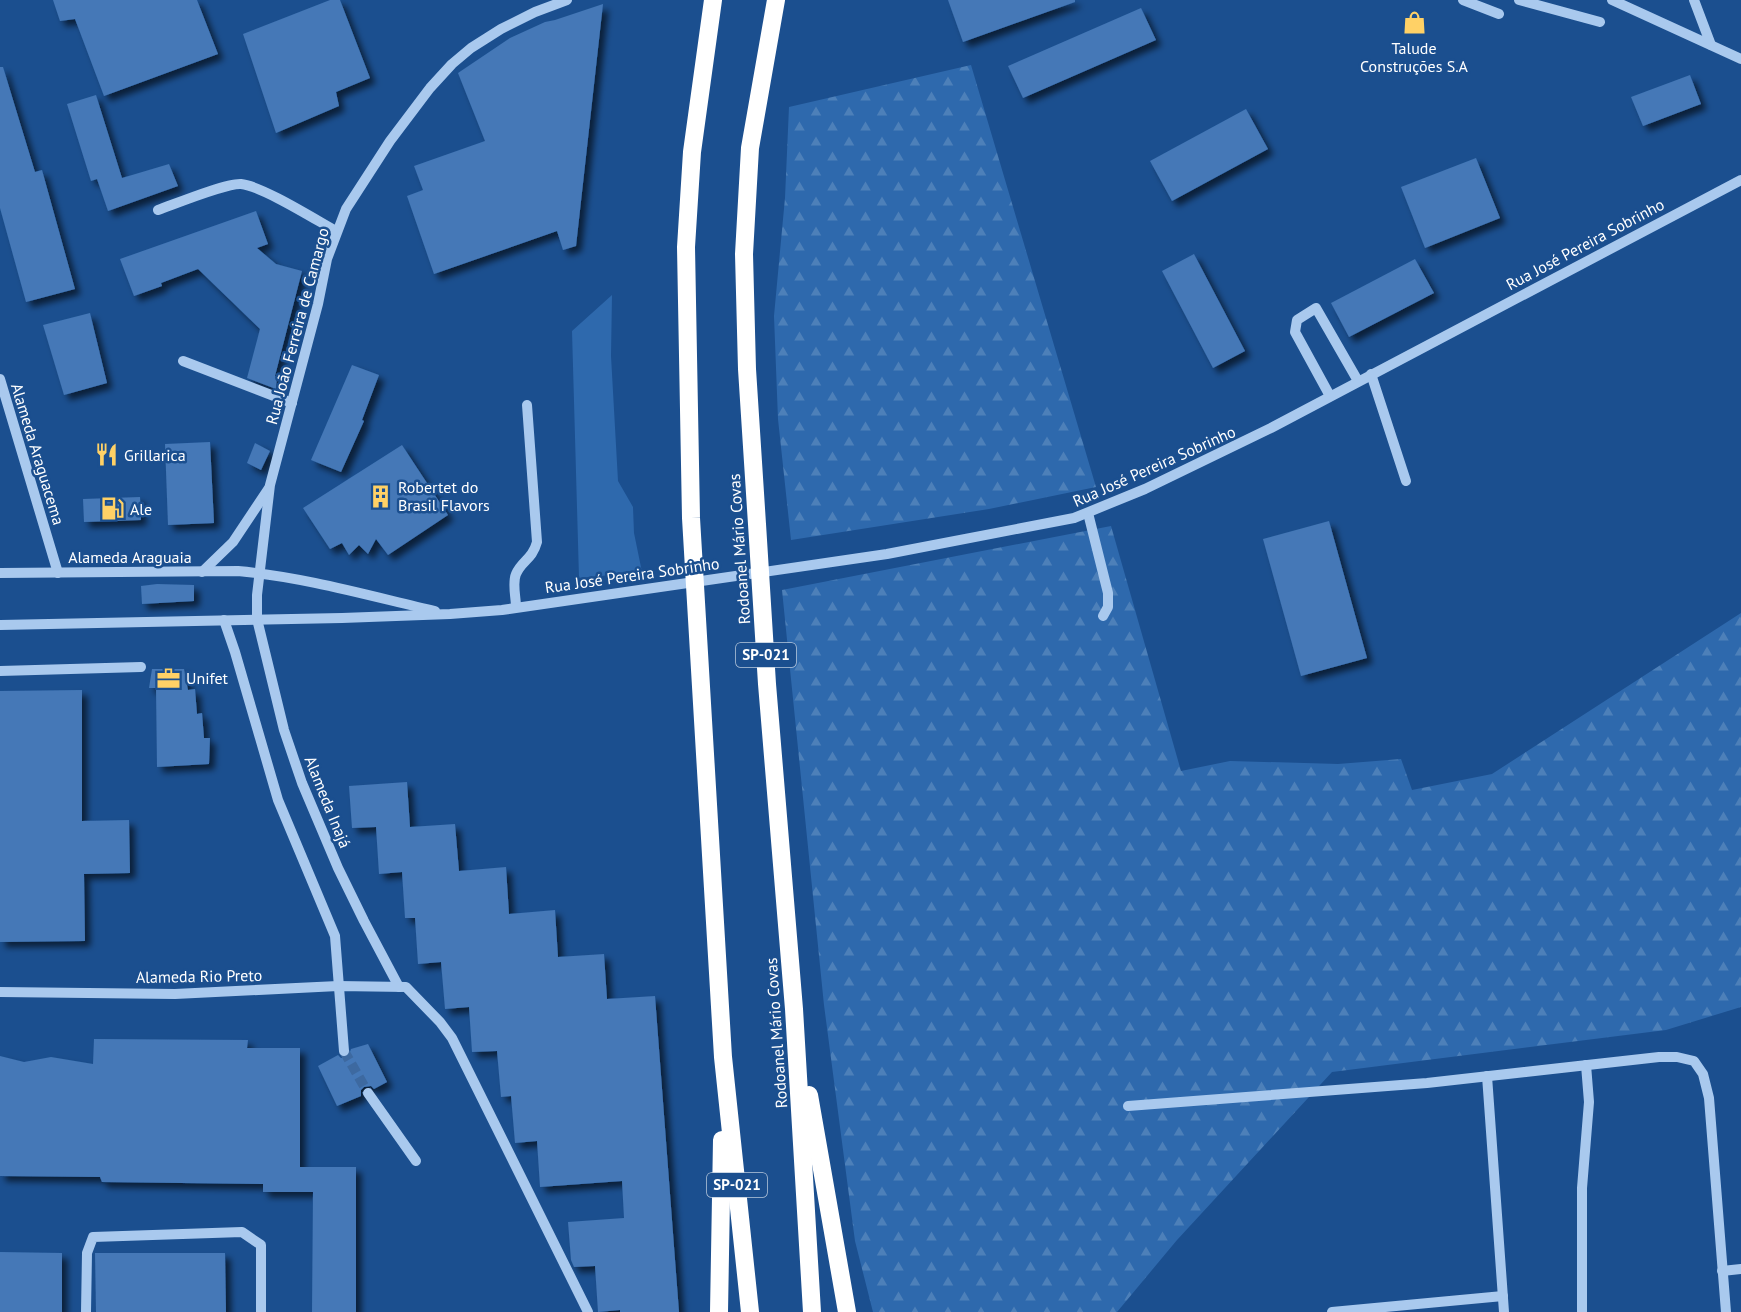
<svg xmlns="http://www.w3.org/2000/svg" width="1741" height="1312" font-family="'PT Sans',sans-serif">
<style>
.grass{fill:#2e69ad}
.forest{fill:url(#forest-firs)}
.building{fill:#4478b7;filter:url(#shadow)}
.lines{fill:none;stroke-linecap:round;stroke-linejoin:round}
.minor-tunnel{stroke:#3d69a0;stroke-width:10;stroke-dasharray:10 5;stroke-linecap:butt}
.minor{stroke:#a9c9ee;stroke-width:10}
.highway{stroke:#fff;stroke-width:18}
.labels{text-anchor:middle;stroke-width:5;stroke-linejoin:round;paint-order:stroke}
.shield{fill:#1b4f8f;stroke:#bbcadd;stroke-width:1.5}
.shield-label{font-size:15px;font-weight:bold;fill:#fff}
.poi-label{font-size:16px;fill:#fff;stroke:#1b4f8f;text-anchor:start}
.street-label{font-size:16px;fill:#fff;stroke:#1b4f8f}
</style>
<defs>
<pattern id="forest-firs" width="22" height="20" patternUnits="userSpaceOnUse" patternTransform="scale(1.5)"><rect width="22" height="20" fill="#2e69ad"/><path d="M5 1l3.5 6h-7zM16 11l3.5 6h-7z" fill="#4d80b9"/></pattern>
<filter id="shadow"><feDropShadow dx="5.5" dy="5.5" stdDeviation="3" flood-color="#0009"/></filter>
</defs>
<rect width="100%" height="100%" fill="#1b4f8f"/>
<path class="grass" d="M612,295L611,356L618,481L633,507L634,533L642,572L579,578L572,331Z"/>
<g class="forest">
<path d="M971,65L1096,487L989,509L791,540L778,419L774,316L785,198L789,107Z"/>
<path d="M1111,526L1181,771L1230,761L1338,764L1401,759L1412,790L1492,774L1741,613V1007L1666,1030L1332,1072L1177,1240L1117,1312H873L855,1241L824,1005L782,590Z"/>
</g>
<g class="building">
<path d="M53,0H197L218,54L104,96L75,19L60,21Z"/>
<path d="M330,0H340L370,78L336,92L339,106L276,133L243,34Z"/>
<path d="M948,0H1075V2L963,42Z"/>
<path d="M603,4L576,246L563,250L557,231L434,274L407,196L423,190L414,166L485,141L458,73L510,38L545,22L555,20Z"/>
<path d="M1141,8L1156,40L1023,98L1008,66Z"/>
<path d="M0,67H3L35,172L42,170L75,289L26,302L0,208Z"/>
<path d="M1690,75L1701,104L1643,126L1631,97Z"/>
<path d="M96,95L122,178L169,164L178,186L108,211L97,179L91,181L67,104Z"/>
<path d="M1246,109L1268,149L1172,201L1150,161Z"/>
<path d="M1476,158L1500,218L1425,248L1401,187Z"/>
<path d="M256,211L268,244L257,248L276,264L302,271L275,376L277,377L276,389L247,378L260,329L198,269L161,283L162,286L134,296L120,259Z"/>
<path d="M1194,254L1245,351L1213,368L1162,271Z"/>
<path d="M1415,259L1434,293L1349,337L1331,303Z"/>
<path d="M90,313L107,383L64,395L43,325Z"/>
<path d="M352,365L379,375L362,420L364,421L341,472L311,460Z"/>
<path d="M210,442L214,523L168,525L165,444Z"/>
<path d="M255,443L270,451L261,470L247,463Z"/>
<path d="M402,445L448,515L388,555L376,539L368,554L359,545L349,555L342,543L330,549L303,508Z"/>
<path d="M140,497L141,520L84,522L83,499Z"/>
<path d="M1329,521L1367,658L1301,676L1263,539Z"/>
<path d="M157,584L194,585V601L142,604L141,586Z"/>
<path d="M152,669H184L188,690L195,689L197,714L202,713L204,738H210L209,764L157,767L156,688H149Z"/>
<path d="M82,690V821L129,820L130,873L84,874L85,941L0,942V691Z"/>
<path d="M407,782L410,827L455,824L459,871L506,867L509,914L555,910L558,957L604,954L607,999L655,996L679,1312H620V1310L598,1312L595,1266L574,1267L571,1260L568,1222L624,1218L622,1181L540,1187L537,1141L515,1143L511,1096L501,1097L497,1051L472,1052L469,1007L445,1009L441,962L418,964L415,918H405L402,872L379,874L376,827L352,828L349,786Z"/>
<path d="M94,1039L248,1040L247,1048H300V1167H356V1312H312L313,1192H263V1184L102,1182L100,1177L0,1176V1056L24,1062L51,1057L93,1064Z"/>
<path d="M368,1044L387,1082L374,1089L371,1086L364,1087L361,1090V1096L337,1106L318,1066L338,1055L341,1058L348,1057L351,1049Z"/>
<path d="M0,1252L62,1253V1312H0Z"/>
<path d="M95,1253H225L226,1312H96Z"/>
</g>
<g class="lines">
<path class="minor-tunnel" d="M344,1051L368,1093"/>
<g class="minor">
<path d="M1463,0L1499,14"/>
<path d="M1519,0L1600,22"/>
<path d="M1612,0L1741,59"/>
<path d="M1694,0L1711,45"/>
<path d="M158,210C175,204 226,183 241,184C262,186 316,220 336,231"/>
<path d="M183,361L292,403"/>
<path d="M1371,374L1406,481"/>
<path d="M0,379L58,573"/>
<path d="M1330,396L1295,332L1297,320L1316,308L1358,381"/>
<path d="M1088,513L1108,593V607L1103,616"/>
<path d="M202,572L233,542L269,488"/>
<path d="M0,573L238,571C304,577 370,596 435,611"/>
<path d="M516,607C516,597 512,583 516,574C522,560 532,560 537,542L527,405"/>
<path d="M224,620L235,652L278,800L335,936L344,1051"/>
<path d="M0,625L342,618L450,614L502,610L887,554L1074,518L1145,489L1271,428L1741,180"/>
<path d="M0,671L141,667"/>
<path d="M399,987L364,921L338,868L302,783L284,730L257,619V595L270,485L318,304L327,259L346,209L390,141L430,88L452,64L471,48L501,29L535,12L567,0"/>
<path d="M0,992L175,994L338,986L406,987L440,1022L452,1038L588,1312"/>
<path d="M1487,1076L1504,1312"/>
<path d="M368,1093L416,1161"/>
<path d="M1128,1106L1427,1083L1659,1057H1677L1694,1061L1703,1074L1709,1098L1726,1312"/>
<path d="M1722,1271L1741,1269"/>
<path d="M86,1312L87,1253L93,1237L242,1232L261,1245V1312"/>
<path d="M1332,1312L1503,1296"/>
<path d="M1582,1312V1188L1589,1102L1586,1065"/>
</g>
<g class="highway">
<path d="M713,0L692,152L686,247L691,518L723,1057L750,1312"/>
<path d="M776,0L750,148L744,254L747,369L757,524L767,684L794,1009L812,1312"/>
<path d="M809,1095L847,1312"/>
<path d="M719,1312L722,1140"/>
</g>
</g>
<defs>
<symbol id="shop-bare" viewBox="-9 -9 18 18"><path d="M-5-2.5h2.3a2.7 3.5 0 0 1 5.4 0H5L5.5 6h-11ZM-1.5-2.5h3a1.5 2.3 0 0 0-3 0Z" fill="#ffd166" stroke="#1b4f8f" stroke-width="2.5" paint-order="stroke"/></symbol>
<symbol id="restaurant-bare" viewBox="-9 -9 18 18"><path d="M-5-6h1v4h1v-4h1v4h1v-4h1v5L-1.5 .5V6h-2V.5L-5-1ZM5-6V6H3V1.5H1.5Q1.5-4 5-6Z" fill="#ffd166" stroke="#1b4f8f" stroke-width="2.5" paint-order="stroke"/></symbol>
<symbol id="building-bare" viewBox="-9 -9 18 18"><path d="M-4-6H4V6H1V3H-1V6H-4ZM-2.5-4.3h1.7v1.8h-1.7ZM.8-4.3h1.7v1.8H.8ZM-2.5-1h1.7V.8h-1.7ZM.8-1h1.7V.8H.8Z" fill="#ffd166" stroke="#1b4f8f" stroke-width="2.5" paint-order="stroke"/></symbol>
<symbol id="fuel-bare" viewBox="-9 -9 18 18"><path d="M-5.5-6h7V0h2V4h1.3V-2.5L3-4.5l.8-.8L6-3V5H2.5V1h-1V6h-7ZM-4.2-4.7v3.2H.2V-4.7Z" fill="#ffd166" stroke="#1b4f8f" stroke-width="2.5" paint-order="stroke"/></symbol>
<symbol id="office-bare" viewBox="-9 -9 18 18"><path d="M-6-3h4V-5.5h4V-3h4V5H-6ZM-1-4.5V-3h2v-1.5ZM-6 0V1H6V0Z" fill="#ffd166" stroke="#1b4f8f" stroke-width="2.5" paint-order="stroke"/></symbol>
</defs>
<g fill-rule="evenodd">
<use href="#shop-bare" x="1398" y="6" width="33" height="33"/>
<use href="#restaurant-bare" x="90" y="438" width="33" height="33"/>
<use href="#building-bare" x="364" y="480" width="33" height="33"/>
<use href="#fuel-bare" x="96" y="492" width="33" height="33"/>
<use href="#office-bare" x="152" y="662" width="33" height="33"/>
</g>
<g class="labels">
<g class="shield">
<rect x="736" y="643" width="60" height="24" rx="4.5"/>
<rect x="707" y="1173" width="60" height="24" rx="4.5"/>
</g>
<g class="shield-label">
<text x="766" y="660">SP-021</text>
<text x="737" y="1190">SP-021</text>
</g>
<g class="poi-label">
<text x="1414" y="54" text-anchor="middle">Talude<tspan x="1414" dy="18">Construções S.A</tspan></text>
<text x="124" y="461">Grillarica</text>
<text x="398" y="493">Robertet do<tspan x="398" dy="18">Brasil Flavors</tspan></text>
<text x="130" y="515">Ale</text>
<text x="186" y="684">Unifet</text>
</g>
<g class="street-label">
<text transform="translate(1585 244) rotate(-28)" y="6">Rua José Pereira Sobrinho</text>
<text transform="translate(297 326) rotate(-75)" y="6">Rua João Ferreira de Camargo</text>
<text transform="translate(38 454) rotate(73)" y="6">Alameda Araguacema</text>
<text transform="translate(1154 466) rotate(-24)" y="6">Rua José Pereira Sobrinho</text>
<text transform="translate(739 549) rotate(-94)" y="6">Rodoanel Mário Covas</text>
<text x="130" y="563">Alameda Araguaia</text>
<text transform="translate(632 575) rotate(-8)" y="6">Rua José Pereira Sobrinho</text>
<text transform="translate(328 802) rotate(68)" y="6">Alameda Inajá</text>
<text transform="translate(199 976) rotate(-1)" y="6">Alameda Rio Preto</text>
<text transform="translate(776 1033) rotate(-94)" y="6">Rodoanel Mário Covas</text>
</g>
</g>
</svg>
